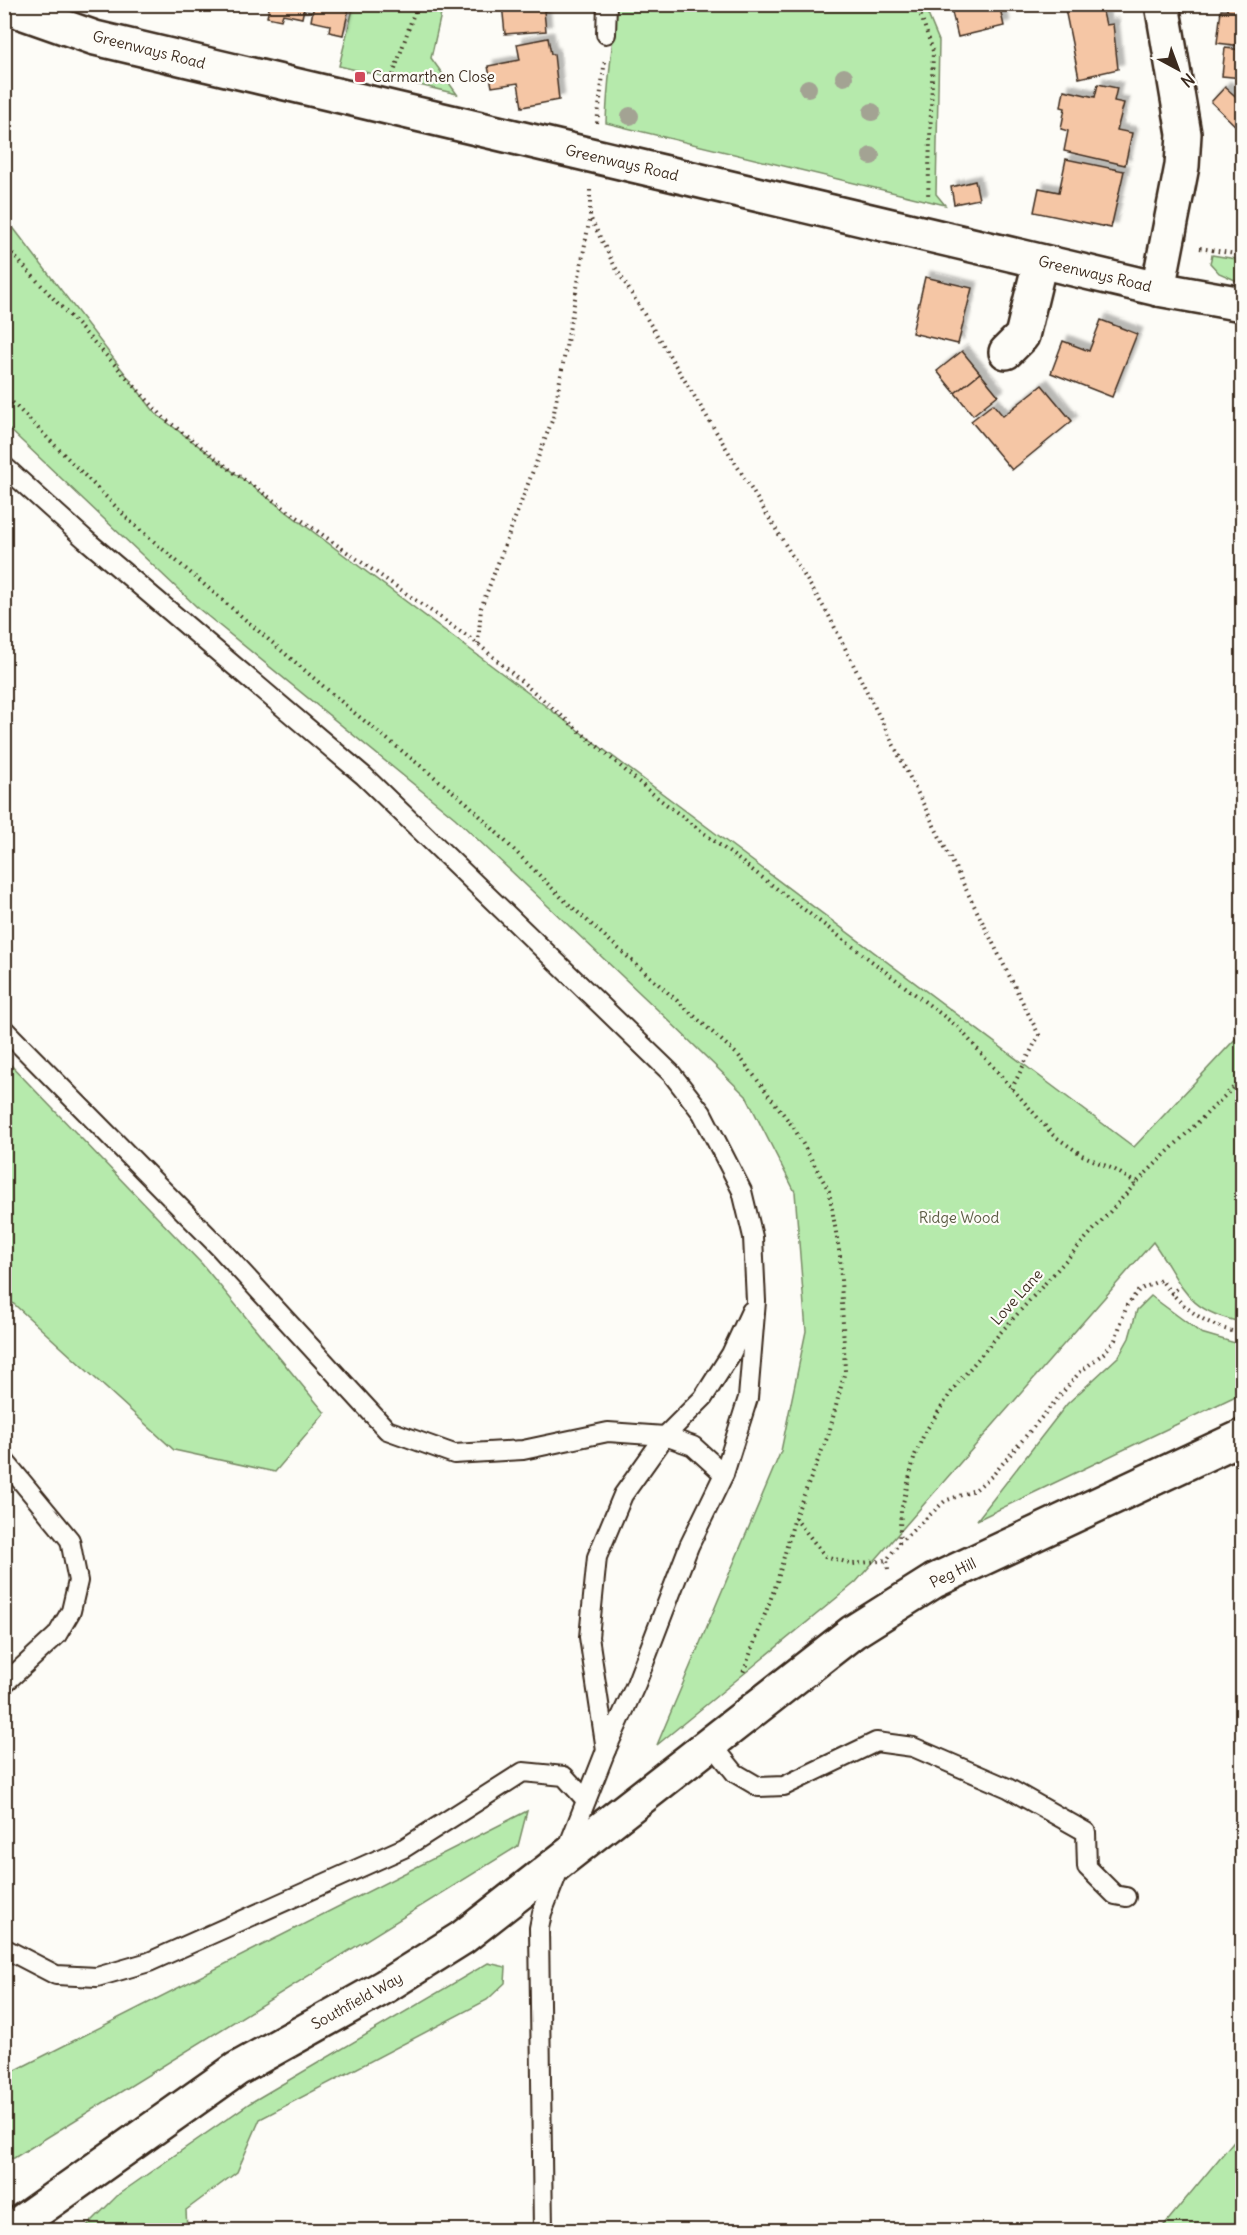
<svg xmlns="http://www.w3.org/2000/svg" width="1247" height="2235" font-family="Delius,sans-serif">
<style>
.green{fill:#b6eaac;stroke:#788a65;stroke-width:1.5}
.building{fill:#f5c6a5;stroke:#3b2a1e;stroke-width:1.5;filter:url(#shadow)}
.lines{fill:none;stroke-linecap:round;stroke-linejoin:round}
.service-casing{stroke:#3b2a1e;stroke-width:22}
.minor-casing{stroke:#3b2a1e;stroke-width:38}
.secondary-casing{stroke:#3b2a1e;stroke-width:38}
.path{stroke:#3b2a1e;stroke-width:4;stroke-dasharray:1.5 4.5;stroke-linecap:butt}
.service{stroke:#fdfcf7;stroke-width:18}
.minor{stroke:#fdfcf7;stroke-width:33}
.secondary{stroke:#fdfcf7;stroke-width:33}
.tree{fill:#a3a393}
.poi-dot{fill:#d1495b;stroke:#fdfcf7;stroke-width:2}
.labels{text-anchor:middle;stroke-width:4.5;stroke-linejoin:round;paint-order:stroke}
.street-label{font-size:15px;fill:#3b2a1e;stroke:#fdfcf7}
.poi-label{font-size:15px;fill:#3b2a1e;stroke:#fdfcf7;text-anchor:start}
.park-label{font-size:15px;fill:#5a5a42;stroke:#fdfcf7}
</style>
<defs>
<filter id="shadow"><feDropShadow dx="5.5" dy="-5.5" stdDeviation="1.5" flood-color="#0004"/></filter>
</defs>
<rect width="100%" height="100%" fill="#fdfcf7"/>
<filter id="ink" filterUnits="userSpaceOnUse"><feTurbulence type="fractalNoise" baseFrequency=".0167" numOctaves="2"/><feDisplacementMap in="SourceGraphic" scale="12" xChannelSelector="R" yChannelSelector="G"/><feConvolveMatrix kernelMatrix="1 2 1 2 8 2 1 2 1" color-interpolation-filters="sRGB"/></filter>
<g filter="url(#ink)">
<g class="green">
<path d="M354,5H443L431,58L457,94L339,66Z"/>
<path d="M616,5H924L939,41L936,194L945,205L606,123C607,82 613,45 616,5Z"/>
<path d="M5,217L156,414L1134,1147L1242,1032V1322C1183,1311 1183,1284 1153,1242L856,1582L657,1745L781,1451L806,1331L795,1192L746,1096L661,1013L455,818L199,609L5,425Z"/>
<path d="M1212,255L1242,260V283L1219,273L1210,263Z"/>
<path d="M5,1059L202,1264L325,1413L275,1472L174,1450L5,1296Z"/>
<path d="M1151,1296L1201,1333L1242,1345V1393L977,1520L1067,1404L1119,1356L1129,1338L1137,1310Z"/>
<path d="M527,1811L518,1846L14,2158L5,2159V2066L12,2072Z"/>
<path d="M488,1963L506,1967L505,1983L487,2000L260,2119L237,2172L186,2210L187,2230H83L119,2194L250,2103Z"/>
<path d="M1242,2131V2230H1160Z"/>
</g>
<g class="building">
<path d="M270,4H305L302,18L283,14L281,20L267,17Z"/>
<path d="M314,4H350L343,35L329,32L330,25L311,21Z"/>
<path d="M502,4H547L548,10L544,11L546,31L505,34Z"/>
<path d="M950,4H999L1004,26L958,37Z"/>
<path d="M1064,4H1101L1106,25L1113,24L1118,69L1079,78Z"/>
<path d="M1227,4H1242V12L1227,11Z"/>
<path d="M1221,10L1242,12V46L1217,43Z"/>
<path d="M548,38L551,54H554L559,100L522,107L518,83L492,87L488,66L520,60L517,44Z"/>
<path d="M1225,48L1242,50V78L1222,76Z"/>
<path d="M1098,84L1117,88L1114,101L1124,103L1117,130L1132,133L1125,165L1064,151L1068,131L1061,129L1065,108L1061,107L1064,90L1095,97Z"/>
<path d="M1225,87L1241,101L1242,99V132L1211,102Z"/>
<path d="M1066,159L1124,171L1111,228L1034,212L1039,188L1059,192Z"/>
<path d="M975,181L979,199L954,204L951,187Z"/>
<path d="M925,277L972,288L958,344L912,333Z"/>
<path d="M1101,320L1137,334L1112,397L1051,373L1063,341L1089,351Z"/>
<path d="M962,351L980,373L955,393L937,371Z"/>
<path d="M980,373L998,395L973,415L955,393Z"/>
<path d="M1042,385L1072,421L1012,470L971,421L993,404L1003,416Z"/>
</g>
<g class="lines">
<defs>
<g id="service">
<path d="M606,34L607,4"/>
<path d="M4,466L86,540L364,776L671,1073L702,1113L742,1191L753,1237L756,1301L748,1398L724,1474L689,1546L636,1684L606,1750L542,1913L539,1928L543,2230"/>
<path d="M4,1029L219,1247L387,1430L454,1454L523,1450L608,1432L665,1436L693,1446L724,1474"/>
<path d="M4,1460L70,1540L78,1581L71,1611L57,1635L4,1684"/>
<path d="M711,1743L735,1773L759,1787L784,1786L876,1742L913,1747L1008,1788L1086,1832L1087,1867L1115,1895L1126,1897"/>
<path d="M606,1750L589,1637L597,1557L623,1495L665,1436L703,1398L731,1354L751,1311"/>
<path d="M4,1948L56,1975L97,1977L149,1962L404,1848L523,1772L564,1776L586,1800"/>
</g>
<g id="minor">
<path d="M4,6L95,38L1158,289L1242,304"/>
<path d="M1158,289L1182,166L1184,134L1162,4"/>
<path d="M1006,352L1022,336L1040,262"/>
</g>
<path id="secondary" d="M10,2230L237,2069L384,1987L462,1938L853,1632L934,1581L1242,1437"/>
</defs>
<use href="#service" class="service-casing"/>
<use href="#minor" class="minor-casing"/>
<use href="#secondary" class="secondary-casing"/>
<g class="path">
<path d="M917,4L933,51L928,199"/>
<path d="M393,75L417,4"/>
<path d="M597,123L605,59"/>
<path d="M590,190V217L614,265L829,616L1039,1035L1011,1090"/>
<path d="M4,245L164,418L236,474L478,644L654,795L958,1027L1053,1135L1082,1155L1115,1170L1136,1183"/>
<path d="M1200,248L1242,255"/>
<path d="M4,394L132,523L357,715L467,803L564,900L739,1056L794,1128L829,1191L840,1256L845,1371L829,1433L795,1517L777,1582L743,1673"/>
<path d="M478,644L481,608L553,418L590,217"/>
<path d="M1171,1294L1179,1287"/>
<path d="M795,1518L825,1556L853,1564L887,1560"/>
<path d="M899,1543L945,1501L975,1490L993,1475L1079,1373L1105,1352L1115,1340L1127,1305L1139,1290L1161,1280C1181,1307 1208,1328 1242,1333"/>
<path d="M888,1569L887,1560L899,1543L901,1511L915,1455L925,1432L956,1385L1000,1333L1136,1183L1242,1079"/>
</g>
<use href="#service" class="service"/>
<use href="#minor" class="minor"/>
<use href="#secondary" class="secondary"/>
</g>
<g class="tree">
<circle cx="844" cy="77" r="9"/>
<circle cx="808" cy="88" r="9"/>
<circle cx="872" cy="112" r="9"/>
<circle cx="630" cy="116" r="9"/>
<circle cx="871" cy="156" r="9"/>
</g>
</g>
<rect class="poi-dot" x="354" y="71" width="12" height="12" rx="3"/>
<g class="labels">
<g class="street-label">
<text transform="translate(149 50) rotate(14)" y="5">Greenways Road</text>
<text transform="translate(622 163) rotate(13)" y="5">Greenways Road</text>
<text transform="translate(1095 274) rotate(13)" y="5">Greenways Road</text>
<text transform="translate(1017 1297) rotate(-48)" y="5">Love Lane</text>
<text transform="translate(953 1573) rotate(-26)" y="5">Peg Hill</text>
<text transform="translate(357 2001) rotate(-29)" y="5">Southfield Way</text>
</g>
<g class="poi-label">
<text x="372" y="82">Carmarthen Close</text>
</g>
<g class="park-label">
<text x="959" y="1223">Ridge Wood</text>
</g>
</g>
<rect width="1247" height="2235" fill="none" stroke="#fdfcf7" stroke-width="24"/>
<rect x="12" y="12" width="1223" height="2211" fill="none" stroke="#3b2a1e" stroke-width="2" filter="url(#ink)"/>
<g transform="translate(1178 69) rotate(139)" stroke="#fdfcf7" stroke-width="4.5" paint-order="stroke">
<path d="M0-4.5L10 22L0 15L-10 22Z" fill="#3b2a1e"/>
<text y="-9" font-size="16" font-weight="bold" text-anchor="middle" fill="#3b2a1e">N</text>
</g>
</svg>
